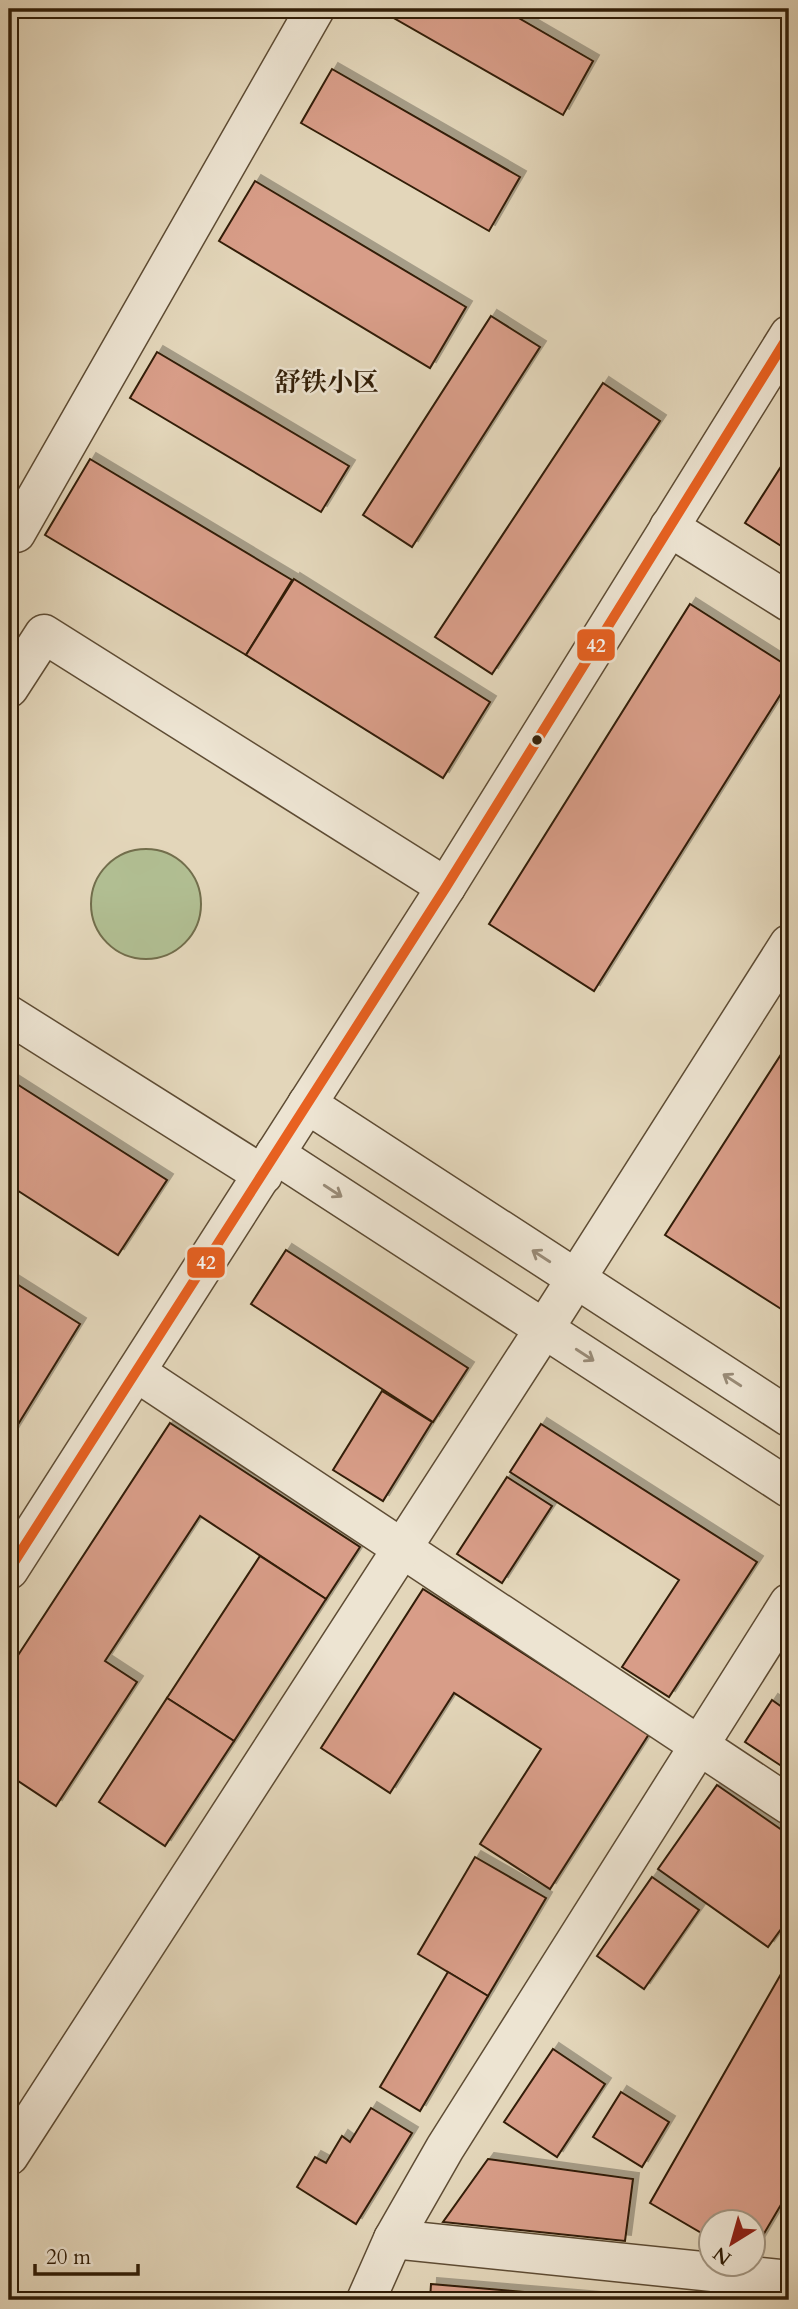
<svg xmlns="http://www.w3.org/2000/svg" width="798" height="2309" font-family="Cardo,'Noto Serif SC',serif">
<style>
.green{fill:#b1be92;stroke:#726e4c;stroke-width:2}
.building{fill:#d89d88;stroke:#321e07;stroke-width:2;filter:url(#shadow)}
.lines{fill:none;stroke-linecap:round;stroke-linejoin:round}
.minor-casing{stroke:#5e4c34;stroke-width:41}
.minor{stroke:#ede4d2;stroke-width:38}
.bus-1-casing{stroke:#ede4d2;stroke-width:16}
.bus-1{stroke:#e86121;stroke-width:10}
.oneway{stroke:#998b77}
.bus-dot{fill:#321e07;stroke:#ede4d2;stroke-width:2.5}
.labels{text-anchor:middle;stroke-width:5;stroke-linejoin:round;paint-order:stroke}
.neighbourhood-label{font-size:26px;font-weight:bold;fill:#321e07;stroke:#ede4d2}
.line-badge{stroke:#ede4d2;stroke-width:2.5}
.badge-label{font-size:19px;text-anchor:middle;font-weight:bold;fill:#fff}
</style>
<defs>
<filter id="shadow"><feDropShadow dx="6" dy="-6" stdDeviation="0" flood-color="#0004"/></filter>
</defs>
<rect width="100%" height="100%" fill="#e3d6ba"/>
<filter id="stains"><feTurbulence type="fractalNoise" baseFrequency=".00286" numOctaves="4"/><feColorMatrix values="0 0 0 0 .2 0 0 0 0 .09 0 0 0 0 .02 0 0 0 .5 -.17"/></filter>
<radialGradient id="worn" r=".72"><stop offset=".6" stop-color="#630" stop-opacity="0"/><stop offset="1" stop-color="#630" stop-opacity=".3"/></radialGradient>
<circle class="green" cx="146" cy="904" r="55"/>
<g class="building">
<path d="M378,9H503L593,61L563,115Z"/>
<path d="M332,69L520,177L489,231L301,123Z"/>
<path d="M255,181L466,307L430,368L219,241Z"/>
<path d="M491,316L540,347L412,547L363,515Z"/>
<path d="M157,352L349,466L321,512L130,398Z"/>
<path d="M603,383L660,421L492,674L435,637Z"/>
<path d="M789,454V551L745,523Z"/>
<path d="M90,459L292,580L246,655L45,535Z"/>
<path d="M294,579L490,702L443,778L246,655Z"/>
<path d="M690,604L789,667V681L594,991L489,924Z"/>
<path d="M789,1042V1184L786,1190L789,1192V1314L665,1235Z"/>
<path d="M9,1079L167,1180L118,1255L9,1185Z"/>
<path d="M286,1250L468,1368L433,1422L251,1304Z"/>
<path d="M9,1279L80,1324L9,1439Z"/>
<path d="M382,1391L432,1422L383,1501L333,1470Z"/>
<path d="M170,1423L360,1547L326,1599L200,1516L105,1661L137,1682L56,1806L9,1775V1669Z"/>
<path d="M541,1424L757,1562L669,1697L622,1667L679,1580L510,1472Z"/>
<path d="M507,1477L552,1506L502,1583L457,1554Z"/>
<path d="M260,1556L326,1599L234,1741L167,1698Z"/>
<path d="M423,1589L649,1734L550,1889L480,1844L541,1749L454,1693L390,1793L321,1748Z"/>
<path d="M167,1698L234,1741L165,1846L99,1802Z"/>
<path d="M772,1700L789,1712V1771L745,1742Z"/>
<path d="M717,1785L789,1835V1918L768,1947L658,1869Z"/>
<path d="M475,1857L546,1898L488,1996L418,1954Z"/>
<path d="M652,1877L699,1910L644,1989L597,1956Z"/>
<path d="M789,1960V2191L752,2254V2222H710V2238L650,2203Z"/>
<path d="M448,1972L488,1996L420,2111L380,2087Z"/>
<path d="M553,2049L605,2084L557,2157L504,2122Z"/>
<path d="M621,2092L669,2122L642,2167L593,2137Z"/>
<path d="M371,2108L412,2133L356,2224L297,2187L315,2157L326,2163L342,2136L350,2142Z"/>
<path d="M488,2159L633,2179L625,2241L443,2222Z"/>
<path d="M431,2284L619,2300H430Z"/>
</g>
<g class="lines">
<defs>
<g id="minor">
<path d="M669,527L789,602"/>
<path d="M16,533L315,9"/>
<path d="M9,688L44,634L446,887"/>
<path d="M9,1015L263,1175"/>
<path d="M307,1104L789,1417"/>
<path d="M275,1154L789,1488"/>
<path d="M136,1372L789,1805"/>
<path d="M9,1570L446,887L789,335"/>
<path d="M9,2156L544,1329L789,944"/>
<path d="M393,2239L789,2280L778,2300"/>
<path d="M366,2300L393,2239L445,2148L789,1603"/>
</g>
</defs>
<use href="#minor" class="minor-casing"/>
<use href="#minor" class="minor"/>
<defs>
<path id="bus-1" d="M9,1570L446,887L789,335"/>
</defs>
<use href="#bus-1" class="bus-1-casing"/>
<use href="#bus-1" class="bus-1"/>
</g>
<defs><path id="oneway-shaft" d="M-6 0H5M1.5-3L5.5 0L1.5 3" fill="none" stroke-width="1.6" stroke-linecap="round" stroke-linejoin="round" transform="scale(1.75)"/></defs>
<g class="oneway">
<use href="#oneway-shaft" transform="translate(333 1191) rotate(33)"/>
<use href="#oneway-shaft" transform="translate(541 1256) rotate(-147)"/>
<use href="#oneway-shaft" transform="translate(585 1355) rotate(33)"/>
<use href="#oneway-shaft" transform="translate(732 1380) rotate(-147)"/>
</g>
<circle class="bus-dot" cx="537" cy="740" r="6"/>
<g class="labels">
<g class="neighbourhood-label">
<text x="327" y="391">舒铁小区</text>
</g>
</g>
<g class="line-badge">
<rect x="576" y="628" width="40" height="34" rx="7" fill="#e86121"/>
<rect x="186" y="1246" width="40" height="33" rx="7" fill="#e86121"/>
</g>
<g class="badge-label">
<text x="596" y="652">42</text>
<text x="206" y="1269">42</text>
</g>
<rect width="798" height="2309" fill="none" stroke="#e3d6ba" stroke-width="35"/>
<rect x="10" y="10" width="777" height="2288" fill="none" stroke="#321e07" stroke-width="3.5"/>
<rect x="18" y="18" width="763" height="2274" fill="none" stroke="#321e07" stroke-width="2"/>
<g transform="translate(732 2243) rotate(217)"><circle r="33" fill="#ede4d2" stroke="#a29581" stroke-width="2"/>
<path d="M0-5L12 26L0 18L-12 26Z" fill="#8f2418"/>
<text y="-10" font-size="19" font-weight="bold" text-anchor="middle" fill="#321e07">N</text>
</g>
<path d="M35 2264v10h103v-10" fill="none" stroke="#321e07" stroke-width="3.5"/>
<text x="46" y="2264" font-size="21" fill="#321e07" stroke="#ede4d2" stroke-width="5" paint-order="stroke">20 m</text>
<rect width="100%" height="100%" filter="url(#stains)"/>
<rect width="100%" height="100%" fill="url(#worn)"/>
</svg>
